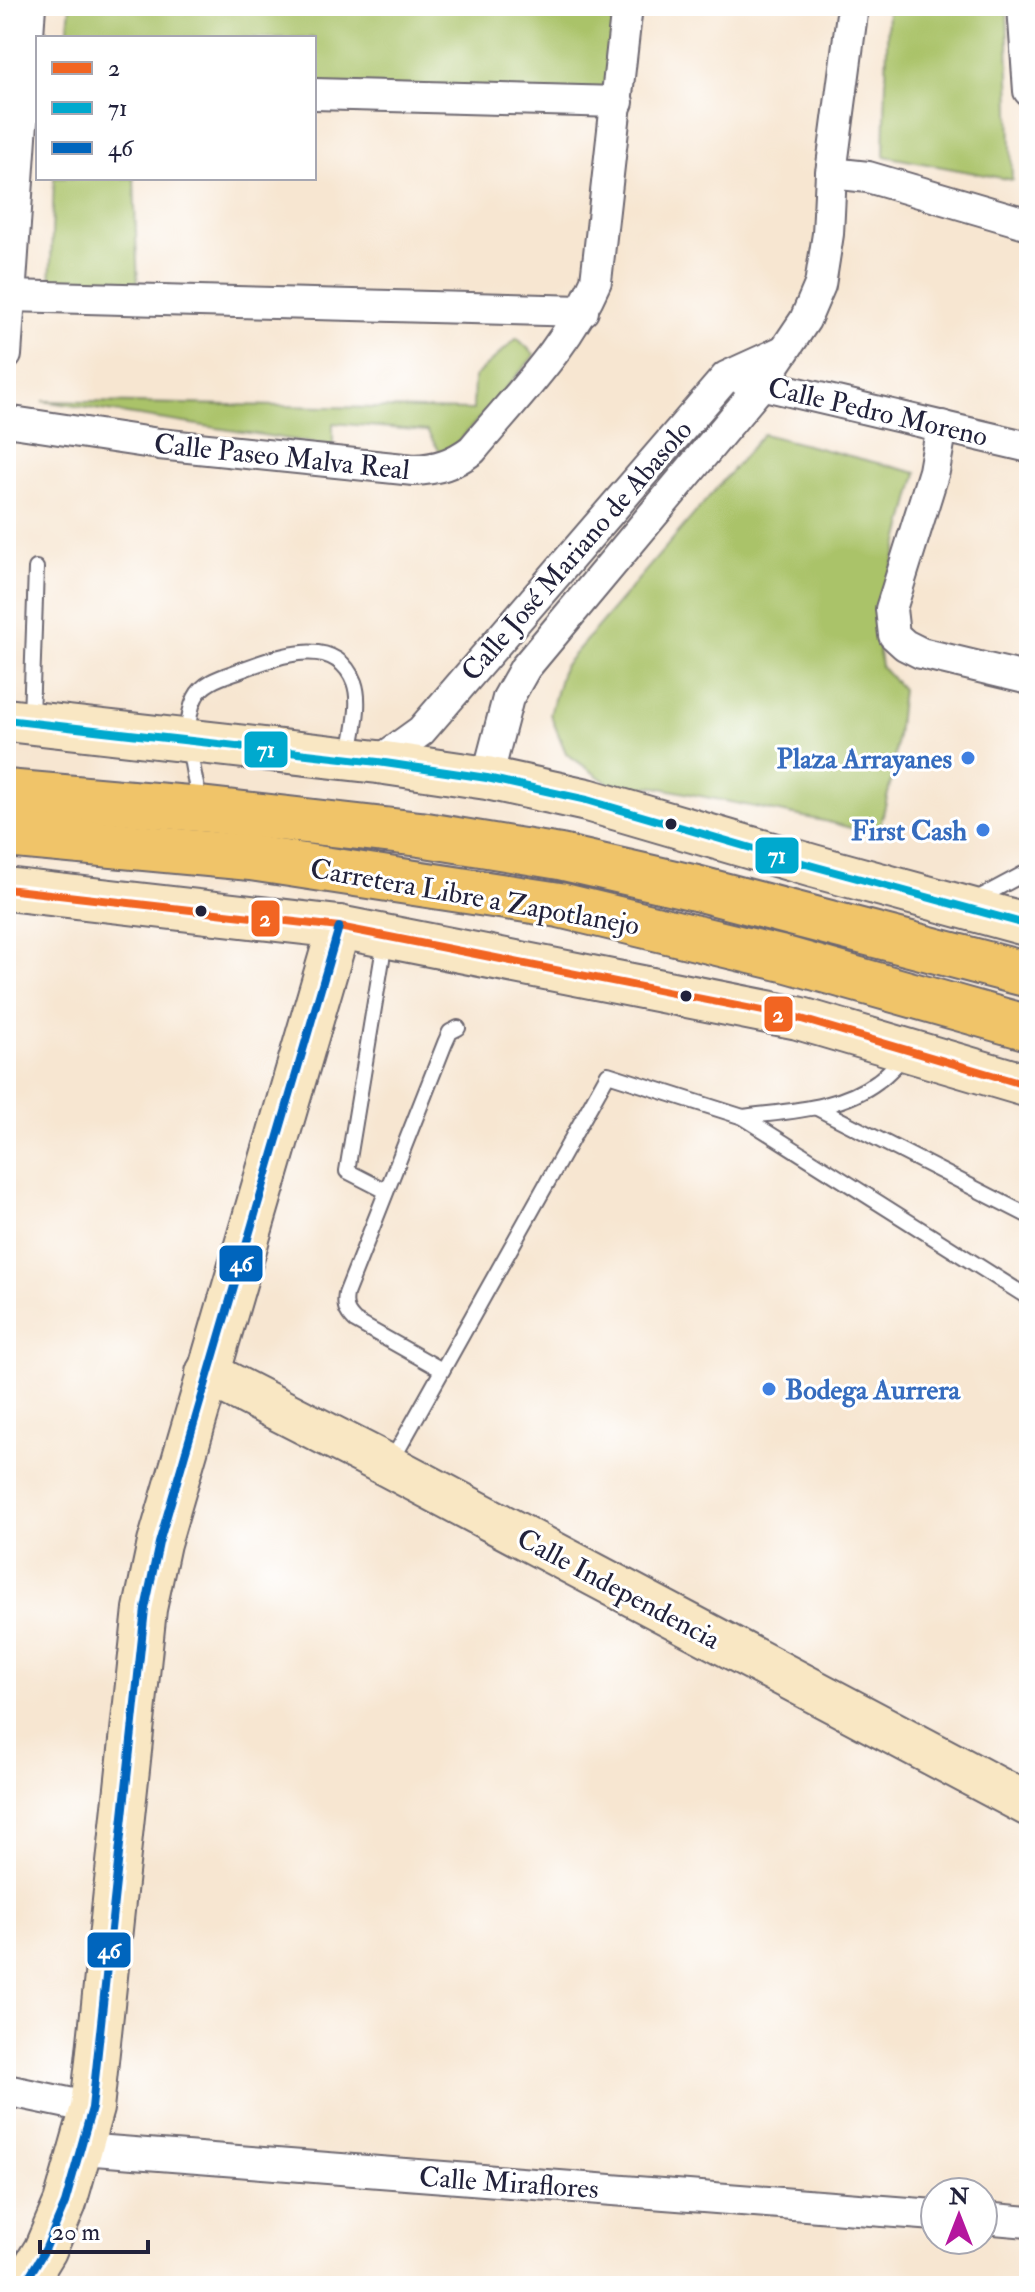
<svg xmlns="http://www.w3.org/2000/svg" width="1035" height="2292" font-family="'IM FELL Double Pica',serif">
<style>
.green{fill:#aac369;stroke:#667252;stroke-width:2}
.lines{fill:none;stroke-linecap:round;stroke-linejoin:round}
.lane-casing{stroke:#6d6770;stroke-width:18}
.street-casing{stroke:#6d6770;stroke-width:34}
.secondary-casing{stroke:#6d6770;stroke-width:46}
.primary-casing{stroke:#6d6770;stroke-width:48}
.lane{stroke:#fff;stroke-width:14}
.street{stroke:#fff;stroke-width:30}
.secondary{stroke:#f9e7c3;stroke-width:42}
.primary{stroke:#f0c469;stroke-width:44}
.bus-1-casing{stroke:#fff;stroke-width:14}
.bus-2-casing{stroke:#fff;stroke-width:14}
.bus-3-casing{stroke:#fff;stroke-width:14}
.bus-1{stroke:#f26522;stroke-width:8}
.bus-2{stroke:#00a9ce;stroke-width:8}
.bus-3{stroke:#0065bd;stroke-width:8}
.shop-dot{fill:#3f7fe0;stroke:#fff;stroke-width:3}
.bus-dot{fill:#22223b;stroke:#fff;stroke-width:3}
.labels{text-anchor:middle;stroke-width:6;stroke-linejoin:round;paint-order:stroke}
.street-label{font-size:28px;fill:#22223b;stroke:#fff}
.shop-label{font-size:28px;font-weight:bold;fill:#366cbe;stroke:#fff;text-anchor:end}
.line-badge{stroke:#fff;stroke-width:3}
.badge-label{font-size:22px;text-anchor:middle;font-weight:bold;fill:#fff}
</style>
<rect width="100%" height="100%" fill="#fff"/>
<filter id="ink" filterUnits="userSpaceOnUse"><feTurbulence type="fractalNoise" baseFrequency=".0125" numOctaves="2"/><feDisplacementMap in="SourceGraphic" scale="16" xChannelSelector="R" yChannelSelector="G"/><feConvolveMatrix kernelMatrix="1 2 1 2 8 2 1 2 1" color-interpolation-filters="sRGB"/></filter>
<filter id="wash" filterUnits="userSpaceOnUse"><feTurbulence type="fractalNoise" baseFrequency=".006" numOctaves="4" result="noise"/><feDisplacementMap in="SourceGraphic" scale="32" xChannelSelector="R" yChannelSelector="G"/><feGaussianBlur stdDeviation="1.8" result="paint"/><feColorMatrix in="noise" values="0 0 0 0 0 0 0 0 0 0 0 0 0 0 0 0 0 1.4 0 .05"/><feComposite in="paint" operator="in"/></filter>
<g filter="url(#wash)">
<rect width="100%" height="100%" fill="#f7e6d1"/>
<g class="green">
<path d="M70,6H621L612,96L314,84V38H67Z"/>
<path d="M888,6H1007L1012,180L884,156Z"/>
<path d="M54,178H134L138,290H50Z"/>
<path d="M517,338L535,355L444,458L427,431L333,423V446L43,401L473,410L474,377Z"/>
<path d="M763,434L917,473L876,630L881,666L902,689L893,773L878,835L824,821L651,786L620,792L566,753L550,714L563,667Z"/>
</g>
</g>
<g filter="url(#ink)">
<g class="lines">
<defs>
<g id="lane">
<path d="M31,718L36,568"/>
<path d="M200,806C195,773 180,729 195,698C203,681 225,676 241,670C276,657 335,633 354,682C362,703 353,734 350,755"/>
<path d="M973,901L1029,871"/>
<path d="M385,941L347,1171L386,1191"/>
<path d="M817,1108L1029,1216"/>
<path d="M743,1117C788,1111 840,1110 878,1081C888,1074 897,1063 906,1055"/>
<path d="M442,1370L355,1321C346,1312 344,1306 346,1294L445,1043L450,1032L458,1028"/>
<path d="M391,1462L608,1074L743,1117L1029,1298"/>
</g>
<g id="street">
<path d="M1023,6L1029,91"/>
<path d="M314,94L618,102"/>
<path d="M831,173L868,177L1029,224"/>
<path d="M10,296L583,311"/>
<path d="M6,355L30,6"/>
<path d="M743,380L1029,447"/>
<path d="M6,421L159,444L414,470C437,469 453,464 472,450C517,396 568,346 596,281L627,6"/>
<path d="M942,426L934,471L891,609L894,635L905,645L921,653L1029,679"/>
<path d="M378,762L421,731L726,377L783,351"/>
<path d="M487,778L508,698L525,668L762,384L805,320L820,285L828,234L831,173L853,6"/>
<path d="M6,2090L92,2108"/>
<path d="M82,2149L935,2215"/>
<path d="M983,2218L1029,2222"/>
</g>
<g id="secondary">
<path d="M6,720L378,762L487,778L587,800L813,866L1029,925"/>
<path d="M6,889L339,927L798,1018L1029,1086"/>
<path d="M207,1373L389,1466L1029,1805"/>
<path d="M23,2286L45,2250L65,2203L92,2108L145,1609L159,1543L339,927"/>
</g>
<g id="primary">
<path d="M6,792L200,809L420,834L560,857L696,888L1029,975"/>
<path d="M6,835L251,858L559,905L788,960L1029,1028"/>
</g>
</defs>
<use href="#lane" class="lane-casing"/>
<use href="#street" class="street-casing"/>
<use href="#secondary" class="secondary-casing"/>
<use href="#primary" class="primary-casing"/>
<use href="#lane" class="lane"/>
<use href="#street" class="street"/>
<use href="#secondary" class="secondary"/>
<use href="#primary" class="primary"/>
<defs>
<path id="bus-1" d="M6,889L339,927L798,1018L1029,1086"/>
<path id="bus-2" d="M6,720L378,762L487,778L587,800L813,866L1029,925"/>
<path id="bus-3" d="M23,2286L45,2250L65,2203L92,2108L145,1609L159,1543L339,927"/>
</defs>
<use href="#bus-1" class="bus-1-casing"/>
<use href="#bus-2" class="bus-2-casing"/>
<use href="#bus-3" class="bus-3-casing"/>
<use href="#bus-1" class="bus-1"/>
<use href="#bus-2" class="bus-2"/>
<use href="#bus-3" class="bus-3"/>
</g>
</g>
<g class="shop-dot">
<circle cx="968" cy="758" r="8"/>
<circle cx="983" cy="830" r="8"/>
<circle cx="769" cy="1389" r="8"/>
</g>
<g class="bus-dot">
<circle cx="671" cy="824" r="7"/>
<circle cx="201" cy="911" r="7"/>
<circle cx="686" cy="996" r="7"/>
</g>
<g class="labels">
<g class="street-label">
<text transform="translate(878 411) rotate(13)" y="10">Calle Pedro Moreno</text>
<text transform="translate(282 456) rotate(6)" y="10">Calle Paseo Malva Real</text>
<text transform="translate(576 550) rotate(-49)" y="10">Calle José Mariano de Abasolo</text>
<text transform="translate(475 896) rotate(10)" y="10">Carretera Libre a Zapotlanejo</text>
<text transform="translate(619 1588) rotate(28)" y="10">Calle Independencia</text>
<text transform="translate(509 2182) rotate(4)" y="10">Calle Miraflores</text>
</g>
<g class="shop-label">
<text x="952" y="768">Plaza Arrayanes</text>
<text x="967" y="840">First Cash</text>
<text x="785" y="1399" text-anchor="start">Bodega Aurrera</text>
</g>
</g>
<g class="line-badge">
<rect x="243" y="730" width="46" height="39" rx="8" fill="#00a9ce"/>
<rect x="754" y="836" width="46" height="39" rx="8" fill="#00a9ce"/>
<rect x="250" y="899" width="31" height="39" rx="8" fill="#f26522"/>
<rect x="763" y="995" width="31" height="38" rx="8" fill="#f26522"/>
<rect x="218" y="1244" width="46" height="39" rx="8" fill="#0065bd"/>
<rect x="86" y="1931" width="46" height="38" rx="8" fill="#0065bd"/>
</g>
<g class="badge-label">
<text x="266" y="757">71</text>
<text x="777" y="863">71</text>
<text x="265" y="926">2</text>
<text x="778" y="1022">2</text>
<text x="241" y="1271">46</text>
<text x="109" y="1958">46</text>
</g>
<rect width="1035" height="2292" fill="none" stroke="#fff" stroke-width="32"/>
<rect x="36" y="36" width="280" height="144" fill="#ffffff" stroke="#a7a7b1" stroke-width="2"/>
<rect x="52" y="62" width="40" height="12" fill="#f26522" stroke="#a7a7b1" stroke-width="2"/>
<text x="108" y="76" font-size="24" fill="#22223b">2</text>
<rect x="52" y="102" width="40" height="12" fill="#00a9ce" stroke="#a7a7b1" stroke-width="2"/>
<text x="108" y="116" font-size="24" fill="#22223b">71</text>
<rect x="52" y="142" width="40" height="12" fill="#0065bd" stroke="#a7a7b1" stroke-width="2"/>
<text x="108" y="156" font-size="24" fill="#22223b">46</text>
<g transform="translate(959 2216)"><circle r="38" fill="#ffffff" stroke="#a7a7b1" stroke-width="2"/>
<path d="M0-6L14 30L0 20L-14 30Z" fill="#b5179e"/>
<text y="-12" font-size="22" font-weight="bold" text-anchor="middle" fill="#22223b">N</text>
</g>
<path d="M40 2240v12h108v-12" fill="none" stroke="#22223b" stroke-width="4"/>
<text x="52" y="2240" font-size="24" fill="#22223b" stroke="#ffffff" stroke-width="6" paint-order="stroke">20 m</text>
</svg>
